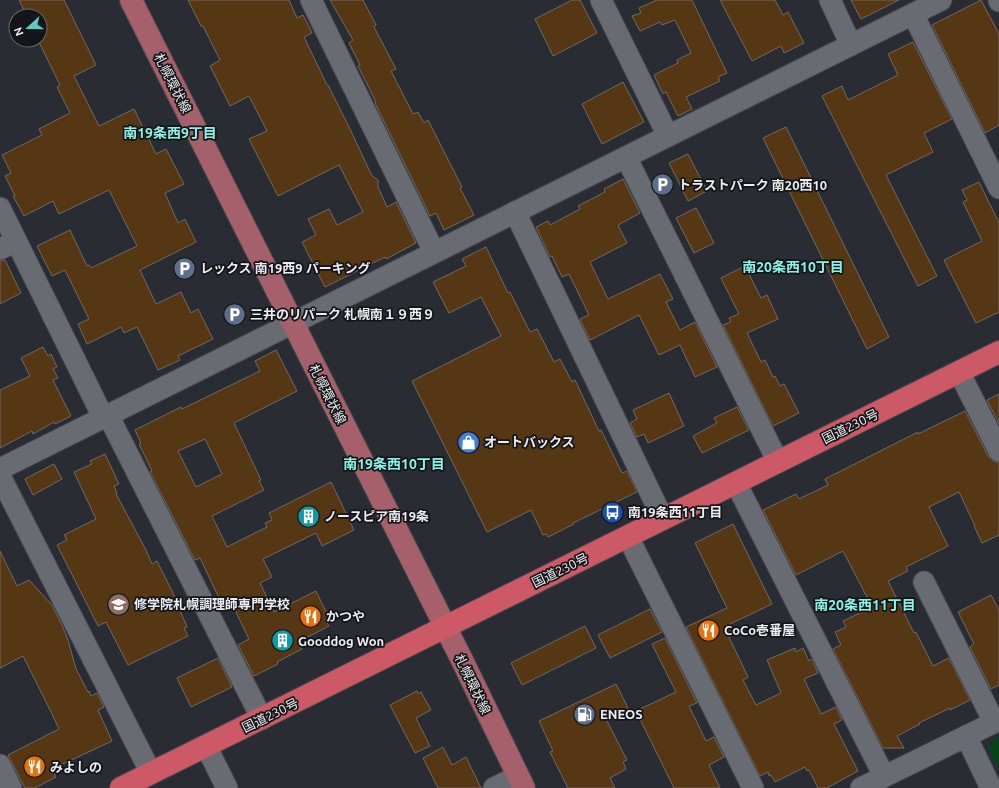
<svg xmlns="http://www.w3.org/2000/svg" width="999" height="788" font-family="Ubuntu,'Noto Sans JP',sans-serif">
<style>
.green{fill:#004715}
.building{fill:#553714;stroke:#716a64;fill-rule:evenodd}
.lines{fill:none;stroke-linecap:round;stroke-linejoin:round}
.minor-casing{stroke:#47484e;stroke-width:23}
.major-casing{stroke:#47484e;stroke-width:24}
.highway-casing{stroke:#47484e;stroke-width:24}
.minor{stroke:#696b73;stroke-width:21}
.major{stroke:#a5606b;stroke-width:22}
.highway{stroke:#cd5966;stroke-width:22}
.labels{text-anchor:middle;stroke-width:3.5;stroke-linejoin:round;paint-order:stroke}
.street-label{font-size:13px;fill:#ecedf2;stroke:#141518}
.poi-label{font-size:13px;font-weight:bold;fill:#ecedf2;stroke:#141518;text-anchor:start}
.neighbourhood-label{font-size:14px;font-weight:bold;fill:#8af3e6;stroke:#141518}
</style>
<rect width="100%" height="100%" fill="#2a2c33"/>
<path class="green" d="M999,736V769L989,750L994,739Z"/>
<g class="building">
<path d="M19,0H64L96,65L74,76L99,126L134,109L156,154L166,149L184,184L165,193L178,223L185,219L196,242L140,270L156,304L181,292L191,313L198,309L213,339L178,356L180,360L158,370L137,327L124,333L121,327L87,344L78,324L89,319L65,270L52,276L37,246L70,230L87,266L89,265L91,268L137,246L109,190L59,214L53,201L24,216L13,196H15L5,176L11,173L2,155L42,135L39,129L70,113L57,87L60,85L38,40H40V16H27Z"/>
<path d="M188,0H289L297,18L303,15L312,33L304,37L327,85H328L350,129L372,176L378,180V187L387,207L396,202L416,243L386,259L385,257L325,287L302,242L316,235L308,219L329,209L337,225L363,212L361,208L339,165L278,196L249,139L267,131L249,96L230,106L210,66L220,60L203,26H201Z"/>
<path d="M330,0H363L376,25L374,27L396,69L391,71L413,114L418,112L424,123L428,120L462,187L460,188L474,215L444,230L436,213L430,216L375,103L376,102L358,66L360,65L349,43L353,40Z"/>
<path d="M572,0H580L597,33L553,56L535,19Z"/>
<path d="M657,0H692L727,73L718,77L720,81L686,97L692,109L678,116L666,92L663,94L654,75L678,63L677,60L691,53L675,20L662,25L660,22L640,31L632,16L641,13L639,8Z"/>
<path d="M720,0H775L783,15L788,12L804,43L784,53L781,46L752,61Z"/>
<path d="M851,0H899L861,19Z"/>
<path d="M981,0L999,34V125L985,133L932,25Z"/>
<path d="M913,42L952,119L924,133L933,152L886,175L937,276L918,286L822,96L842,86L848,100L898,75L888,54Z"/>
<path d="M623,82L644,122L602,144L582,104Z"/>
<path d="M786,127L889,337L867,349L763,138Z"/>
<path d="M688,154L707,191L688,201L669,163Z"/>
<path d="M623,179L640,213L618,225L627,243L590,262L608,299L660,274L673,299L666,302L680,330L695,322L717,367L695,377L680,345L659,355L639,315L590,340L580,319L589,315L569,274L562,277L552,256L550,257L536,227L548,221L550,225L580,209L578,206L605,192L604,189Z"/>
<path d="M979,182L999,223V312L976,323L944,260L982,241L963,202L967,200L962,190Z"/>
<path d="M696,208L714,243L694,253L676,218Z"/>
<path d="M486,247L508,293L510,292L530,332L537,329L554,362L560,359L572,382L575,380L599,431L601,430L622,473L627,471L637,492L573,523L574,524L548,537L546,534L543,535L531,510L487,532L412,381L501,336L481,297L449,313L433,282L466,266L462,259Z"/>
<path d="M5,260L21,293L0,304V261Z"/>
<path d="M745,266L761,298L767,295L778,319L747,333L761,362L765,360L773,377L775,376L780,386L784,384L799,413L773,426L723,325L731,322L729,318L739,314L721,278Z"/>
<path d="M43,347L48,356L51,354L57,367L53,369L58,378L53,380L71,416L55,424L54,422L33,434L32,431L0,448V390L30,376L21,358Z"/>
<path d="M276,350L297,391L234,423L261,480L259,481L264,490L212,516L227,547L267,527L265,523L272,520L269,513L331,482L354,530L322,546L316,533L263,559L272,577L260,583L274,612L316,591L329,618L325,620L329,626L298,642L302,649L277,662L278,664L254,676L238,645L249,639L229,598L221,602L200,558L195,560L150,472L152,471L139,444L141,443L135,430L181,407L182,409L260,371L255,361ZM205,439L222,474L196,487L178,451Z"/>
<path d="M669,393L684,426L648,443L644,434L637,437L630,423L637,419L633,410Z"/>
<path d="M999,394V424L987,400Z"/>
<path d="M737,407L749,430L702,453L693,436L717,423L714,418Z"/>
<path d="M965,411L988,456L993,461L999,463V535L982,543L974,526H975L959,492L929,507L948,546L906,567L908,571L888,581L914,633L916,632L933,666L949,658L970,700L950,710V708L919,723L920,724L897,736L904,748H883L833,649L841,645L835,632L846,627L843,621L862,612L859,606L869,601L843,551L796,575L763,510L796,494L799,499L828,485L825,479L918,432V434Z"/>
<path d="M105,454L119,484L114,486L117,493L116,494L146,550L152,564L157,561L180,607L179,608L187,627L184,628L188,636L128,665L106,622L98,626L57,545L67,540L64,535L96,519L74,472L92,464L90,461Z"/>
<path d="M54,464L62,479L33,495L25,479Z"/>
<path d="M733,524L772,604L730,624L734,632L728,635L748,677L743,680L756,705L781,693L767,660L795,648L796,652L803,648L809,661L812,659L818,673L804,679L821,714L836,707L842,720L834,724L858,771L827,788H818L809,770L807,771L805,767L775,782L771,775L769,776L768,772L760,776L686,627L727,608L695,543Z"/>
<path d="M0,551L17,586L29,580L52,605L62,625L68,640L76,669L88,692L89,691L91,696L97,693L104,707L98,710L112,741L52,769L56,777L35,788H25L8,755L59,729L52,714L23,656L0,668Z"/>
<path d="M991,595L999,610V685L991,689L970,647L974,644L958,612Z"/>
<path d="M650,609L662,632L610,658L598,635Z"/>
<path d="M585,626L596,648L522,685L511,663Z"/>
<path d="M665,638L697,703L689,706L706,741L714,737L724,757L709,765L720,788H674L636,711L676,692L652,644Z"/>
<path d="M218,658L232,687L191,707L177,678Z"/>
<path d="M616,684L629,710L607,721L627,760L623,762L626,769L610,778L615,788H568L550,752L553,751L539,721Z"/>
<path d="M417,691L418,694L421,692L431,710L416,718L430,746L415,753L390,705Z"/>
<path d="M443,747L452,765L466,757L481,788H438L423,758Z"/>
</g>
<g class="lines">
<defs>
<g id="minor">
<path d="M311,0L434,252"/>
<path d="M601,0L668,136"/>
<path d="M830,0L851,45"/>
<path d="M999,0V1"/>
<path d="M913,14L999,188"/>
<path d="M626,157L778,462"/>
<path d="M0,208L103,417"/>
<path d="M515,212L663,519"/>
<path d="M0,249L16,241"/>
<path d="M959,372L999,451"/>
<path d="M108,415L262,719"/>
<path d="M0,469L941,0"/>
<path d="M0,476L151,773"/>
<path d="M736,483L884,776"/>
<path d="M628,537L753,788"/>
<path d="M924,582L994,722"/>
<path d="M966,736L991,788"/>
<path d="M206,746L227,788"/>
<path d="M0,765L11,788"/>
<path d="M494,788L518,776"/>
<path d="M861,788L999,720"/>
</g>
<path id="major" d="M131,0L463,662L524,788"/>
<path id="highway" d="M121,788L999,352"/>
</defs>
<use href="#minor" class="minor-casing"/>
<use href="#major" class="major-casing"/>
<use href="#highway" class="highway-casing"/>
<use href="#minor" class="minor"/>
<use href="#major" class="major"/>
<use href="#highway" class="highway"/>
</g>
<defs>
<symbol id="parking-disc" viewBox="-11 -11 22 22"><circle r="9.5" fill="#5c6f8a" stroke="#141518"/><path d="M-3.5-5.5H1a3.5 3.5 0 0 1 0 7H-1V5.5H-3.5ZM-1-3.4V-.6H.8a1.4 1.4 0 0 0 0-2.8Z" fill="#fff"/></symbol>
<symbol id="shop-disc" viewBox="-11 -11 22 22"><circle r="9.5" fill="#3f7fe0" stroke="#141518"/><path d="M-5-2.5h2.3a2.7 3.5 0 0 1 5.4 0H5L5.5 6h-11ZM-1.5-2.5h3a1.5 2.3 0 0 0-3 0Z" fill="#fff"/></symbol>
<symbol id="bus-disc" viewBox="-11 -11 22 22"><circle r="9.5" fill="#1a4fb4" stroke="#141518"/><path d="M-5-6H5V4H4V6H2V4H-2V6H-4V4H-5ZM-3.5-4V0h7V-4ZM-3.5 1.2v1.5H-2V1.2ZM2 1.2v1.5H3.5V1.2Z" fill="#fff"/></symbol>
<symbol id="building-disc" viewBox="-11 -11 22 22"><circle r="9.5" fill="#0f9aa8" stroke="#141518"/><path d="M-4-6H4V6H1V3H-1V6H-4ZM-2.5-4.3h1.7v1.8h-1.7ZM.8-4.3h1.7v1.8H.8ZM-2.5-1h1.7V.8h-1.7ZM.8-1h1.7V.8H.8Z" fill="#fff"/></symbol>
<symbol id="university-disc" viewBox="-11 -11 22 22"><circle r="9.5" fill="#8d6e63" stroke="#141518"/><path d="M0-5L7-2L0 1L-7-2ZM-4 1L0 2.5L4 1V4Q0 6-4 4Z" fill="#fff"/></symbol>
<symbol id="restaurant-disc" viewBox="-11 -11 22 22"><circle r="9.5" fill="#e8710a" stroke="#141518"/><path d="M-5-6h1v4h1v-4h1v4h1v-4h1v5L-1.5 .5V6h-2V.5L-5-1ZM5-6V6H3V1.5H1.5Q1.5-4 5-6Z" fill="#fff"/></symbol>
<symbol id="fuel-disc" viewBox="-11 -11 22 22"><circle r="9.5" fill="#5c6f8a" stroke="#141518"/><path d="M-5.5-6h7V0h2V4h1.3V-2.5L3-4.5l.8-.8L6-3V5H2.5V1h-1V6h-7ZM-4.2-4.7v3.2H.2V-4.7Z" fill="#fff"/></symbol>
</defs>
<g fill-rule="evenodd">
<use href="#parking-disc" x="650" y="172" width="25" height="25"/>
<use href="#parking-disc" x="172" y="256" width="25" height="25"/>
<use href="#parking-disc" x="222" y="302" width="25" height="25"/>
<use href="#shop-disc" x="456" y="430" width="25" height="25"/>
<use href="#bus-disc" x="600" y="500" width="25" height="25"/>
<use href="#building-disc" x="296" y="504" width="25" height="25"/>
<use href="#university-disc" x="106" y="592" width="25" height="25"/>
<use href="#restaurant-disc" x="298" y="604" width="25" height="25"/>
<use href="#restaurant-disc" x="696" y="618" width="25" height="25"/>
<use href="#building-disc" x="270" y="628" width="25" height="25"/>
<use href="#fuel-disc" x="572" y="702" width="25" height="25"/>
<use href="#restaurant-disc" x="22" y="754" width="25" height="25"/>
</g>
<g class="labels">
<g class="street-label">
<text transform="translate(173 83) rotate(63)" y="5">札幌環状線</text>
<text transform="translate(328 394) rotate(63)" y="5">札幌環状線</text>
<text transform="translate(850 426) rotate(-26)" y="5">国道230号</text>
<text transform="translate(560 570) rotate(-26)" y="5">国道230号</text>
<text transform="translate(473 684) rotate(64)" y="5">札幌環状線</text>
<text transform="translate(270 715) rotate(-26)" y="5">国道230号</text>
</g>
<g class="poi-label">
<text x="678" y="190">トラストパーク 南20西10</text>
<text x="200" y="273">レックス 南19西9 パーキング</text>
<text x="250" y="319">三井のリパーク 札幌南１９西９</text>
<text x="484" y="447">オートバックス</text>
<text x="628" y="517">南19条西11丁目</text>
<text x="324" y="521">ノースピア南19条</text>
<text x="134" y="609">修学院札幌調理師専門学校</text>
<text x="326" y="621">かつや</text>
<text x="724" y="635">CoCo壱番屋</text>
<text x="298" y="646">Gooddog Won</text>
<text x="600" y="719">ENEOS</text>
<text x="50" y="772">みよしの</text>
</g>
<g class="neighbourhood-label">
<text x="170" y="138">南19条西9丁目</text>
<text x="793" y="272">南20条西10丁目</text>
<text x="394" y="469">南19条西10丁目</text>
<text x="865" y="610">南20条西11丁目</text>
</g>
</g>
<g transform="translate(28 28) rotate(249)"><circle r="19" fill="#141518" stroke="#6a6b6f"/>
<path d="M0-3L7 15L0 10L-7 15Z" fill="#58cec1"/>
<text y="-6" font-size="11" font-weight="bold" text-anchor="middle" fill="#ecedf2">N</text>
</g>
</svg>
